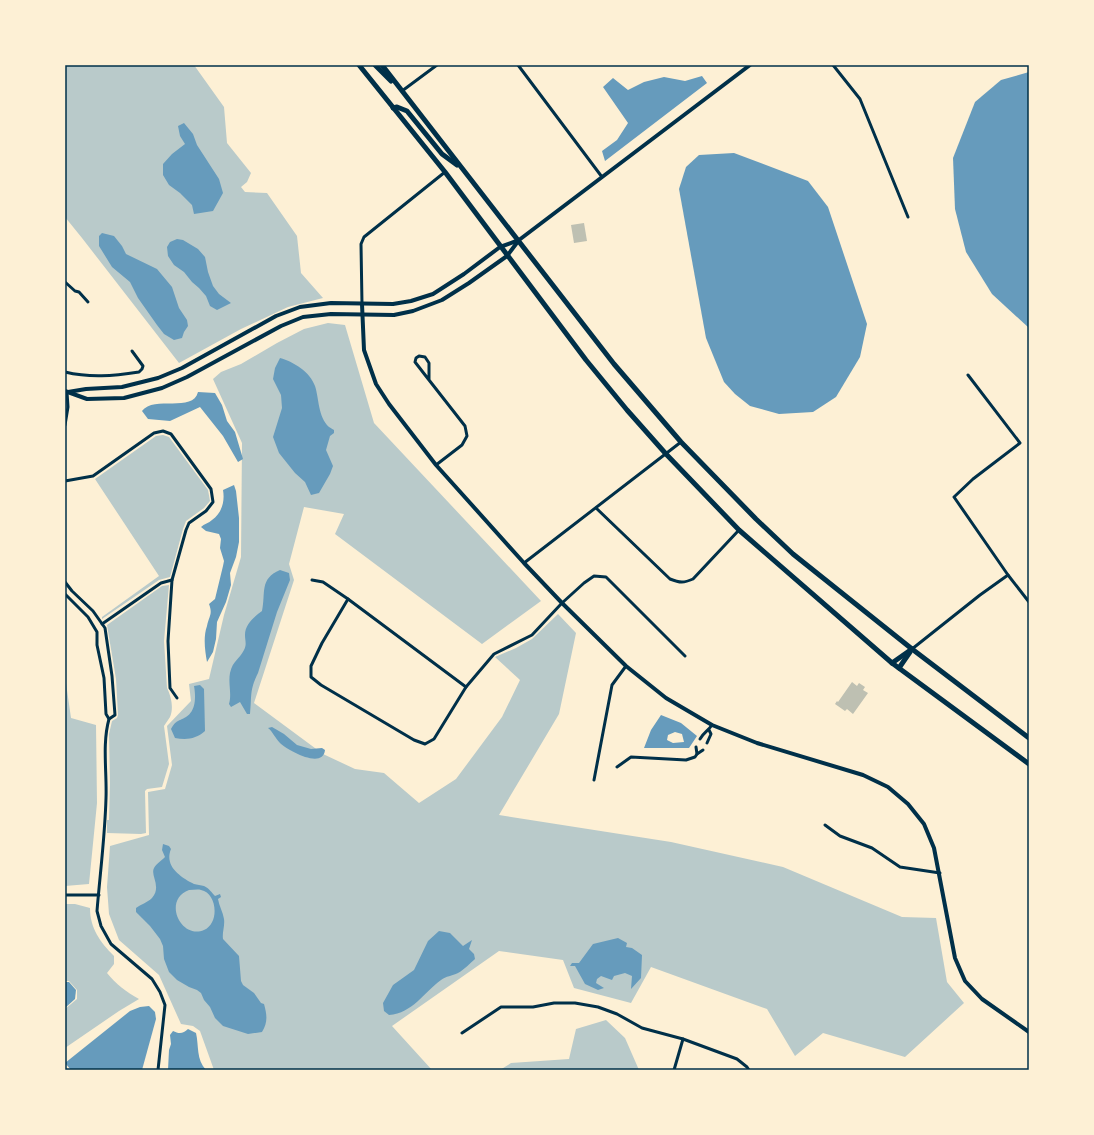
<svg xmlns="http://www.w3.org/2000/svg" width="1094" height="1135" font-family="'Asap Condensed',sans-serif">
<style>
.green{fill:#b9caca}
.water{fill:#669bbc;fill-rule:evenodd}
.building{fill:#bec0b2}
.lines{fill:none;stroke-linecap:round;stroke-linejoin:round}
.minor{stroke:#003049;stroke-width:3}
.tertiary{stroke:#003049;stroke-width:4}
.primary{stroke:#003049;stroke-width:5}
.neatline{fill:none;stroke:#003049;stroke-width:1.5}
</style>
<rect width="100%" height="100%" fill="#fdf0d5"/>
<g class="green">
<path d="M65,65H194L224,107L227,143L251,173L247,182L241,187L245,192L267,193L297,236L301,273L323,298L288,307L241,329L179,363L82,238L65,217Z"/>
<path d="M328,323L345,325L374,423L541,601L482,644L335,534L344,514L304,507L289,564L294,580L254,703L323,754L355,769L384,773L419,803L456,779L502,717L520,680L495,657L516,648L532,639L558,614L576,633L559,714L499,815L671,842L783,867L902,917L936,918L947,982L964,1003L905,1057L823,1033L795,1056L767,1009L651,967L631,1003L574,988L563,960L499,951L392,1026L432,1070H214L200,1031L193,1026L181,1024L159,975L119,940L109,914L107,887L110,846L149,835L148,792L165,789L172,765L167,726L191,701L189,684L209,679L224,615L241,557L242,443L213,379L221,372L241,364L277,343L304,329Z"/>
<path d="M163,435L169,437L208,490L210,501L204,508L186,521L183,529L170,577L159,580L102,619V617L159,576L95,479L156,436Z"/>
<path d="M169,585L164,641L167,688C171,696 174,708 170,717C168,720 166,723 164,726L169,764L162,787L147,789L145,791L146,833L141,834L107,833V820H109L110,783L109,734L112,721L117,718L118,715L116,679L107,625L162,586Z"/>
<path d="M65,676L71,718L96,725L97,803L89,884L65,886Z"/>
<path d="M65,904H75L90,908C90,928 100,942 114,956V964L107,973C116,984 126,992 139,999L119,1011L65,1048V1009L77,999V990L69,981H65Z"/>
<path d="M606,1020L625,1038L639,1070H500L511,1063L569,1059L576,1029Z"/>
</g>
<g class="water">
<path d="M1029,72V328L992,294L966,252L955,209L953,158L975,102L1001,80Z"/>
<path d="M702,76L707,83L605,161L602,151L617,140L628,123L603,87L613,78L628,90L644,82L664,77L685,81Z"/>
<path d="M184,123L193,134L197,145L219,179L223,193L213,211L194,214L192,205L180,193L169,185L163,175V164L172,154L185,144L180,136L178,126Z"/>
<path d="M734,153L808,181L828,207L867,324L860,357L836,397L813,412L779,414L750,406L735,394L724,382L706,338L679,189L686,167L699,155Z"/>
<path d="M102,233L114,236L122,246L126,254L157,269L172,287L179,308L187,320L188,326L184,332L182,338L174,340L164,334L157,325L138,298L130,282L112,267L99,246V236Z"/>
<path d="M177,239L183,240L198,249L205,257L208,272L213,286L219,294L231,303L217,310L210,306L206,296L199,288L192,282L184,272L174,265L168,256L167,247L170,242Z"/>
<path d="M280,358C294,362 310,372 315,386C319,398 318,417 329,427C331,428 332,429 334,430V433L330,436L326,450L333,466L330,474L319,493L311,495L305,482L295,473L279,453L273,437L282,408L281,395L273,379L275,368Z"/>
<path d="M198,392L215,393L222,405L227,421L235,432L243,459L238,462L223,436L200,407L170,421L148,419L142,411C154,395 193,413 198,392Z"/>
<path d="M234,485L236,491L239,518V542L236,557L230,573L231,585L226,602L217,622L216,639L213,652L207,662C205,651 203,637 207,626C209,616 213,614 209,604L215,599L223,566L224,561L220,548L221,539L219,534L206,531L201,527C204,524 209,523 212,520C222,513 225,501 223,490Z"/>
<path d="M280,570L289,573L290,580L277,612L258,673C249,691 252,696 250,714H247L240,702L231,707L229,704C232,694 228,684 230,673C233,660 239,660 244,650C247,644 245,641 245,635C245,624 254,617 262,611C266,593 259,579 280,570Z"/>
<path d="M200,685L204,689L205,731C196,739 187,740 175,738L171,729C177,719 178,722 186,717C196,711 196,697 194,686Z"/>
<path d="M661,715L681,723L697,736L689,748H644L651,730ZM675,732L682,734L684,742L673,743L667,740L668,735Z"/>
<path d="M272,727L284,734L297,745L311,749L322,748L325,750C323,770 287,750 280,743C275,738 273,732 268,728Z"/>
<path d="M163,844L169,846L171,849C164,866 180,877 194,884C197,885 201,885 204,886C209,888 212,893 215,896L220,894L221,897L218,899C219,906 223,912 224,919C225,926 222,933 223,939L239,956L241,981L243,985L254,993L261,1003L264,1004C267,1015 268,1022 262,1032L248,1034L223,1026L215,1018L210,1007L204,1000L201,993L197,990L189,987L177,980L169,972L164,959L163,946L160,939L150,926L136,912V908C141,904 147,903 152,898C162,886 150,876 154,868C157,863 161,861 165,857L162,850ZM189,890C193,890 198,889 201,890C217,893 220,923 204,930C181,940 162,900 189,890Z"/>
<path d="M439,931L450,933L463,946L472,940L469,949L474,954L475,959C470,963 464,970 458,973C452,976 446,976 441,980C423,993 413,1013 389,1015L384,1011L383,1003L393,985L414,970L428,941Z"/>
<path d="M618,938L627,943L626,947L632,948L642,955L641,978L631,989L632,976L625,973L614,976L612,980L601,976L597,979L596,983L604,988L598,990L585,984L575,966H570L572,963H579L593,944Z"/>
<path d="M65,982H69L76,990L75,999L65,1008Z"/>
<path d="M149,1006L155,1012L156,1019L142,1070H71L65,1063L130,1011L140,1007Z"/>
<path d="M188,1029L196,1033C199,1046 196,1059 206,1070H168L169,1050L171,1044L170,1035L173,1031C179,1034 183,1034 188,1029Z"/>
</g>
<g class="building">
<path d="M584,223L587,241L574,243L571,225Z"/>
<path d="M852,682L857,686L859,683L865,687L863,690L868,693L853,714L847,709L845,711L835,704L837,701L838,702Z"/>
</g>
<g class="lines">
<g class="minor">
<path d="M518,65L602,177"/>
<path d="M833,65L860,99L908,217"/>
<path d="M402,91L437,65"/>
<path d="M65,282L75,291L79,292L88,302"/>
<path d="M362,304L361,244L364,237L445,172"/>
<path d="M65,372C90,378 113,376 139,372L142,369L143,366L132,351"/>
<path d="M968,375L1020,443L973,479L954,497L1008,575L1029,602"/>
<path d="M429,380L415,362L416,358L419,356L425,357L429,363V380L465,426L467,436L462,445L436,465"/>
<path d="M65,425L68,407L67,392"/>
<path d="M65,481L93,476L154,433L163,431L171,434L211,489L213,502L206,511L189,523L186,530L172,580L168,641L170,688L177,698"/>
<path d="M596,508L670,579C680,583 684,583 693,579L739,530"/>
<path d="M524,563L681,442"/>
<path d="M312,580L323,582L348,599L466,687"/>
<path d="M65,582L72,591L93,611L105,628L112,676L115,715L109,719C102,744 107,772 106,798C105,836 100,874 97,911L101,926L111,944L152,979L160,992L165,1005L158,1070"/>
<path d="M65,594L88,617L97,632V645L104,678L106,714L109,719"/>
<path d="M348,599L322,643L311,666V677L321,685L414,740L425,744L434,739L466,687L494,654L532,635L562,603L584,583L594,576L606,577L685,656"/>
<path d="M102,624L161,583L172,580"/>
<path d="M912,649L980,595L1008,575"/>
<path d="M700,739C704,732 708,731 712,725"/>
<path d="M707,743L711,734L709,730"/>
<path d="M696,747L697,754"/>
<path d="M617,767L631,757L686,760L695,757L697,754L703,750"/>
<path d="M594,780L612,685L626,666"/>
<path d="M825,825L840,836L872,848L900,867L940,873"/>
<path d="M65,895H99"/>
<path d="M462,1033L501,1007H533L554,1003H575L598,1007L617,1014L642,1028L683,1039L737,1059L747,1067L749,1070"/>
<path d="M674,1070L683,1039"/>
</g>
<g class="tertiary">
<path d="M362,304L364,350L376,384L389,404L436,465L524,563L562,603L626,666L666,698L712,725L757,743L863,775L888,787L908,804L924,824L934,848L955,958L965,981L982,999L1029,1032"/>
<path d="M65,391L87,399L124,398L162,388L187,377L281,326L303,317L331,314L394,315L413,311L442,300L469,283L507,256L519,240L750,65"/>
<path d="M68,392L86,389L122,387L158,378L182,368L276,316L300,307L331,303L393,304L411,301L433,294L464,274L500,247L519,240"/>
</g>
<g class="primary">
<path d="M359,65L445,172L586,360L627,410L666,454L739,530L892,663L1029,764"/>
<path d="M375,65L391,81"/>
<path d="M382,65L614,364L681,442L756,519L793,554L912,649L1029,738"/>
<path d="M393,108L397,107L407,111L442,154L457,165"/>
<path d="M892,663L912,649"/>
<path d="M899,668L910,652"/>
</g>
</g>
<rect width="1094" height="1135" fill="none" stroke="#fdf0d5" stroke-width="132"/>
<rect x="66" y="66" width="962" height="1003" class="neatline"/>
</svg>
